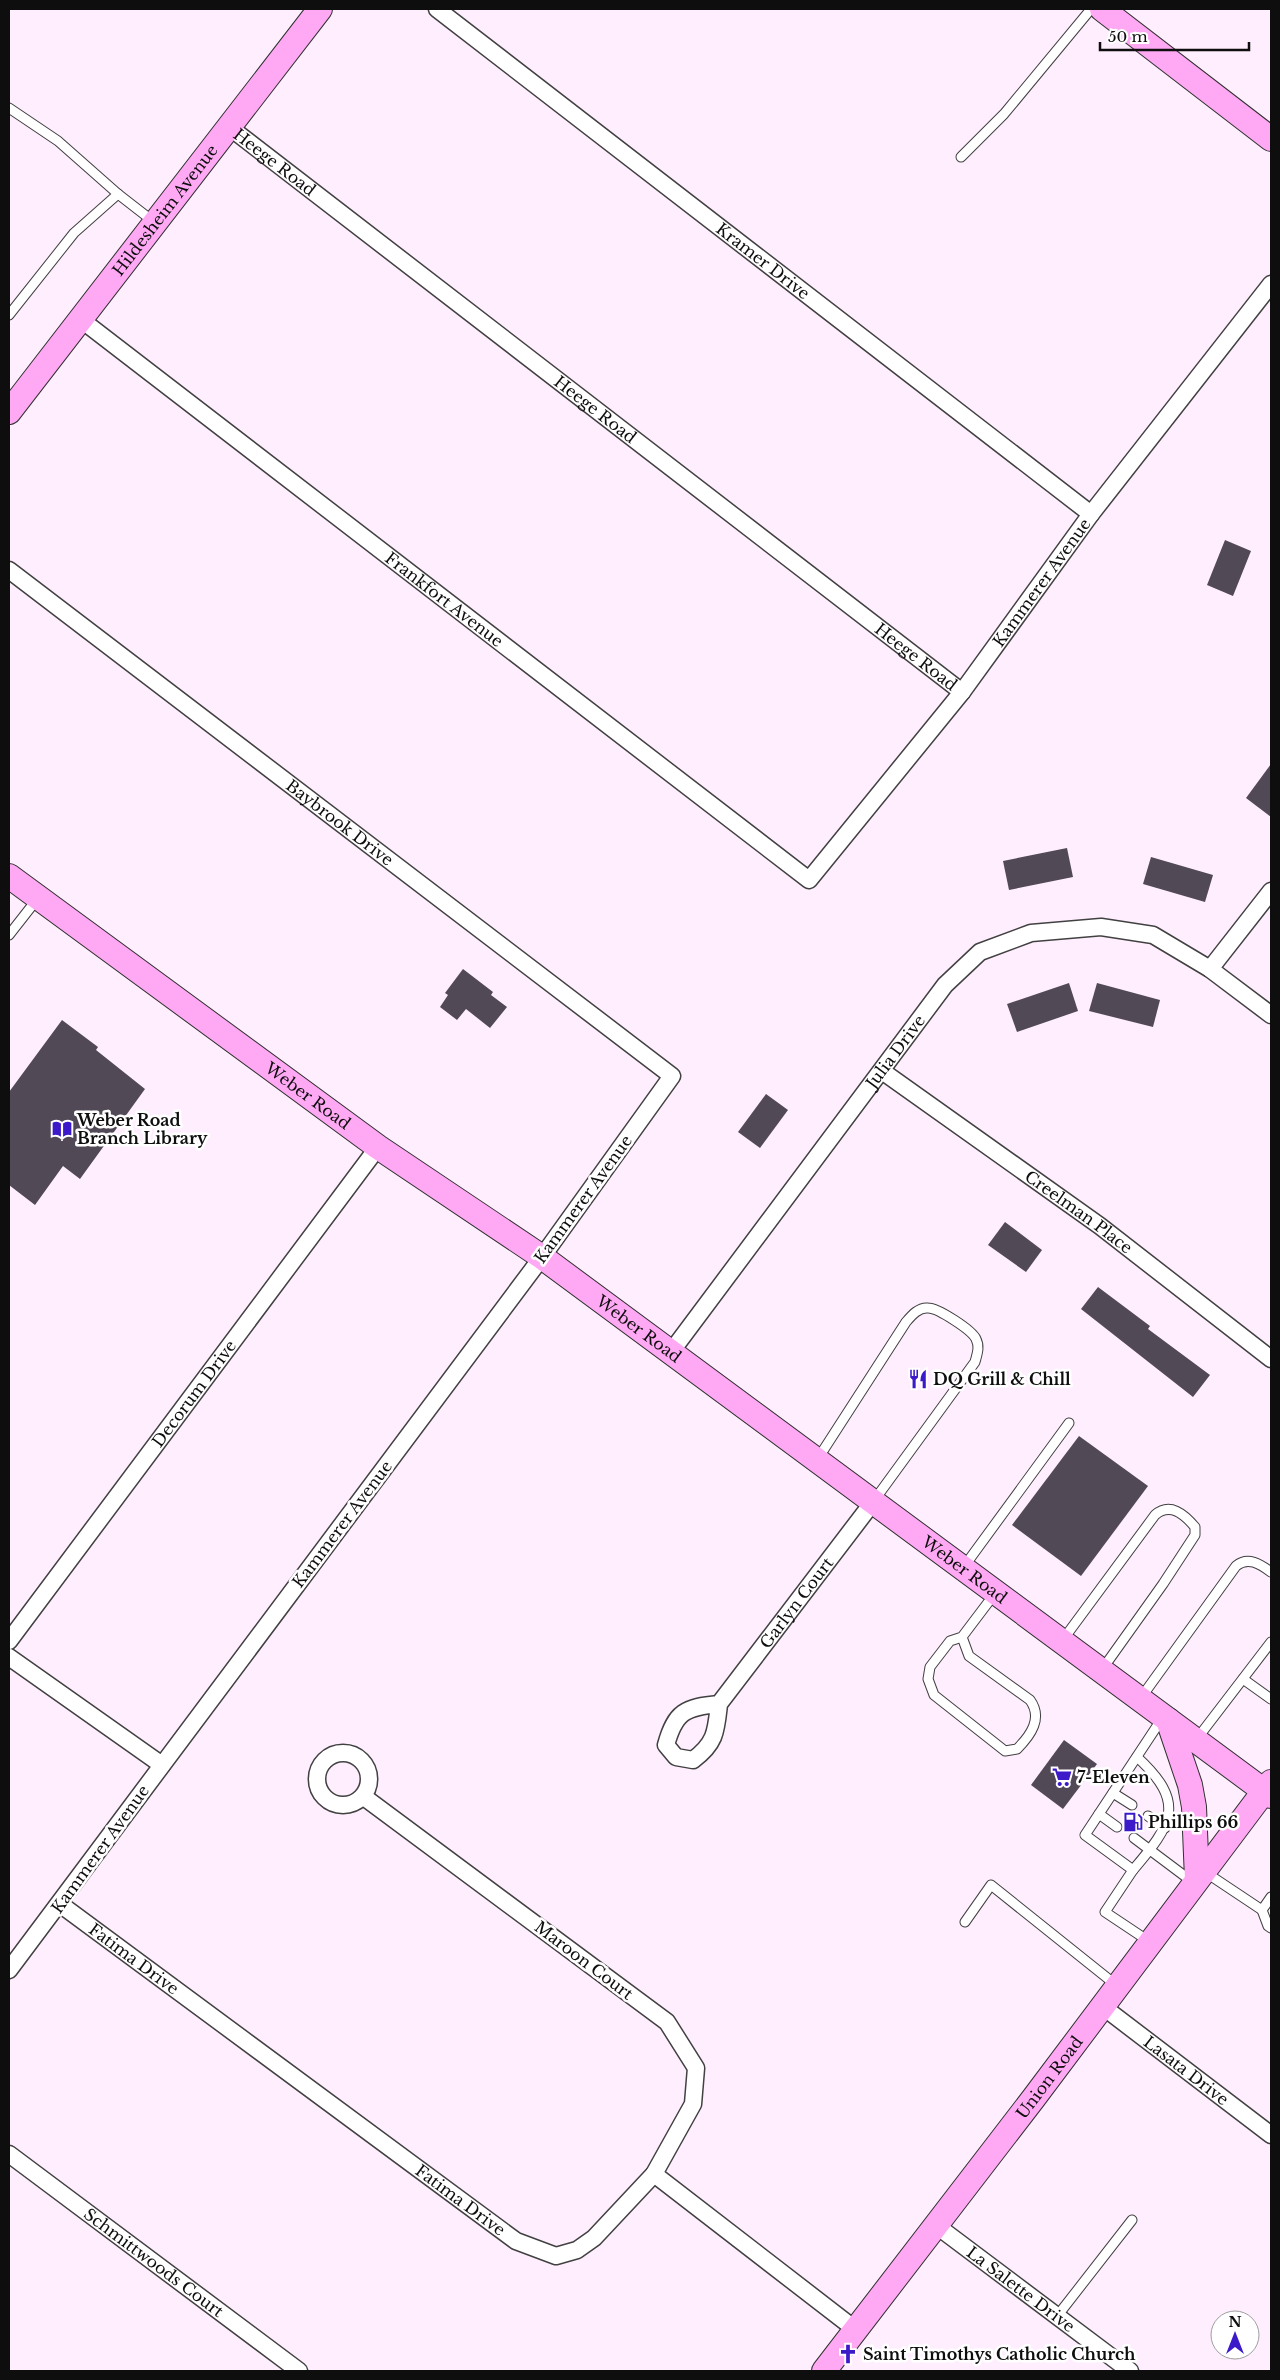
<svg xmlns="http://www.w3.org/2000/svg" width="1280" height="2380" font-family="'Libre Baskerville',serif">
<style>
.building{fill:#524957}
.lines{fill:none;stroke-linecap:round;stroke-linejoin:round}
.lane-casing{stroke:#414141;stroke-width:11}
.street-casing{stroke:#414141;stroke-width:19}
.secondary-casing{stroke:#303030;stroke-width:26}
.lane{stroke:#fff;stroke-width:9}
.street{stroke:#fff;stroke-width:16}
.secondary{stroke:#ffa9f4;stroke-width:24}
.labels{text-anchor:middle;stroke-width:5;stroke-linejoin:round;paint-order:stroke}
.street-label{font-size:16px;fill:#0e0e0e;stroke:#fff}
.poi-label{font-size:16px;font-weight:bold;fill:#0e0e0e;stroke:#fff;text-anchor:start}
</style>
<rect width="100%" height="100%" fill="#ffeefe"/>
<g class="building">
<path d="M1225,540L1251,551L1233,596L1207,585Z"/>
<path d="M1271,764V817L1246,798Z"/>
<path d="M1067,848L1073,877L1009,890L1003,861Z"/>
<path d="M1151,857L1213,875L1205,902L1143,884Z"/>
<path d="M463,969L493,992L491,995L507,1007L490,1028L466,1009L457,1020L440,1007L448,995L445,993Z"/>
<path d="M1069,983L1078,1011L1017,1032L1007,1004Z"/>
<path d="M1097,983L1160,1000L1153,1027L1089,1011Z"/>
<path d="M62,1020L98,1047L96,1050L145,1089L80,1179L63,1166L35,1205L9,1185V1092Z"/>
<path d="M766,1094L788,1110L760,1148L738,1132Z"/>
<path d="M1005,1222L1042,1250L1026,1272L988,1245Z"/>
<path d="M1098,1287L1150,1326L1148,1329L1210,1375L1193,1397L1081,1309Z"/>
<path d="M1079,1436L1148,1486L1081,1576L1012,1525Z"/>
<path d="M1064,1740L1097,1764L1063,1809L1031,1785Z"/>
</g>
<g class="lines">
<defs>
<g id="lane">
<path d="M9,108L58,141L118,194L154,222"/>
<path d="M961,157L1004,114L1091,9"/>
<path d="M9,315L74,233L118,194"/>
<path d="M9,935L38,898"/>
<path d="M817,1460L906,1322C912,1315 919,1307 928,1308C938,1308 972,1330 976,1339C980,1347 977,1354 975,1362L873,1502"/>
<path d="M963,1568L1069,1423"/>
<path d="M962,1637L969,1656L1030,1700C1043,1718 1031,1735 1017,1749L1005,1751L934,1695L928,1679L930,1667L950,1641L962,1637L996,1592"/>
<path d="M1062,1641L1155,1515C1170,1502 1184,1514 1195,1527V1535L1163,1584L1101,1671"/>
<path d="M1243,1679L1271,1699"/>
<path d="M1140,1699L1236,1566C1248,1556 1260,1564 1271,1572"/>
<path d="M1196,1740L1271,1642"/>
<path d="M1113,1793L1132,1805"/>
<path d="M1099,1814L1117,1827"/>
<path d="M1148,1816L1165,1828"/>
<path d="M1134,1838L1194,1883"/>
<path d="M1133,1870C1172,1824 1187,1803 1137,1757"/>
<path d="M1205,1872L1262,1910L1271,1897"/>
<path d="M1262,1910L1268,1926L1271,1928"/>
<path d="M965,1922L991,1885L1116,1985"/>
<path d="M1150,1942L1105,1912L1133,1870L1085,1835L1163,1717"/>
<path d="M1058,2315L1132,2220"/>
</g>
<g id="street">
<path id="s1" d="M437,9L1091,514"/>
<path id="s2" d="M228,126L962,692"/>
<path id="s3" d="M79,318L809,880L962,692L1091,514L1271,284"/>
<path id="s4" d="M9,570L672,1076L542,1257L9,1970"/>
<path d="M1210,969L1271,891"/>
<path id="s5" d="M882,1071L1100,1226L1271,1359"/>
<path id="s6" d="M671,1352L945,985L980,952L1031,933L1101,927L1153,935L1210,969L1271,1015"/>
<path id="s7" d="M9,1641L378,1147"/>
<path d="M9,1657L162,1765"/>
<path id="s8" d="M719,1704C716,1731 716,1743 693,1760L676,1757L666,1745C675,1712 685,1707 719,1704L873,1502"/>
<circle cx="343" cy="1779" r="26"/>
<path id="s9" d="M60,1904L516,2241L556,2256L577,2250L594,2238L654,2174L693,2104L696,2068L667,2022L364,1797"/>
<path id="s10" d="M1102,2006L1271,2135"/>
<path id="s11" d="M9,2154L299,2371"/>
<path d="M654,2174L856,2330"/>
<path id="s12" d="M937,2226L1130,2371"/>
</g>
<g id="secondary">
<path d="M1102,9L1271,139"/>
<path id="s13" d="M9,412L320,9"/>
<path id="s14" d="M9,876L378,1147L542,1257L1271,1796"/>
<path d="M1168,1720L1190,1785L1194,1807L1197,1879"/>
<path id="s15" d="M824,2371L1033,2099L1271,1782"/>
</g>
</defs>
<use href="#lane" class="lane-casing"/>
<use href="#street" class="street-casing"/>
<use href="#secondary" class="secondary-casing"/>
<use href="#lane" class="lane"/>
<use href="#street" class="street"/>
<use href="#secondary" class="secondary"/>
</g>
<defs>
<symbol id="library-bare" viewBox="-9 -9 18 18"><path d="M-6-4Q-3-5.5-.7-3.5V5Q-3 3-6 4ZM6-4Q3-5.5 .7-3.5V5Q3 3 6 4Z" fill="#3c1ac9" stroke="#fff" stroke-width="2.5" paint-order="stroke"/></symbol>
<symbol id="restaurant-bare" viewBox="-9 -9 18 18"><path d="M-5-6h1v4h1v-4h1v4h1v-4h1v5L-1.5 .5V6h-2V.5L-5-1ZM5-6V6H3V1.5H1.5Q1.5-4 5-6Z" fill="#3c1ac9" stroke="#fff" stroke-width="2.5" paint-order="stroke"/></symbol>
<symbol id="supermarket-bare" viewBox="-9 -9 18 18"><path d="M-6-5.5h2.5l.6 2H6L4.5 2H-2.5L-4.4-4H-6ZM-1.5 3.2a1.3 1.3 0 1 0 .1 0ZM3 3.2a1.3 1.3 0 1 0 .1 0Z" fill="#3c1ac9" stroke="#fff" stroke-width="2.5" paint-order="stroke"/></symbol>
<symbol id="fuel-bare" viewBox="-9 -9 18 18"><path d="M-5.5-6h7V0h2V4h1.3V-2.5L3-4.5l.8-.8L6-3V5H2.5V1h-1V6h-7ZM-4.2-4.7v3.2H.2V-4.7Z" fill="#3c1ac9" stroke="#fff" stroke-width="2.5" paint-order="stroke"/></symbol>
<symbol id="church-bare" viewBox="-9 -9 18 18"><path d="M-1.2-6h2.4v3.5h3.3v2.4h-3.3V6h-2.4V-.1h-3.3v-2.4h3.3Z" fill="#3c1ac9" stroke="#fff" stroke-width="2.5" paint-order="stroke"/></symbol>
</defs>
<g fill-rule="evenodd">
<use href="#library-bare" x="48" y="1115" width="28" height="28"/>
<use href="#restaurant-bare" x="904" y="1365" width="28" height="28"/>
<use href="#supermarket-bare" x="1048" y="1763" width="28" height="28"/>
<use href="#fuel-bare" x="1119" y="1808" width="28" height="28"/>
<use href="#church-bare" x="834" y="2340" width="28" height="28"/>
</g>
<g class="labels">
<g class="street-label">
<text dy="6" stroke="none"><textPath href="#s2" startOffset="59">Heege Road</textPath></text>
<text dy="6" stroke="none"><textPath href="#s13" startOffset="255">Hildesheim Avenue</textPath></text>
<text dy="6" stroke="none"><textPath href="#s1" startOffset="412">Kramer Drive</textPath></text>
<text dy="6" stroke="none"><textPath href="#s2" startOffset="464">Heege Road</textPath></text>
<text dy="6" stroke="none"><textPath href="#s3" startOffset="1299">Kammerer Avenue</textPath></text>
<text dy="6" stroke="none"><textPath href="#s3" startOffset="461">Frankfort Avenue</textPath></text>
<text dy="6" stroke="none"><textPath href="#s2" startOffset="869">Heege Road</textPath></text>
<text dy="6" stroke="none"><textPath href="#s4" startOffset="416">Baybrook Drive</textPath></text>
<text dy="6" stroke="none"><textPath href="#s6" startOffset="375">Julia Drive</textPath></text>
<text dy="6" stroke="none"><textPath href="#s14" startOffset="371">Weber Road</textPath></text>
<text transform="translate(583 1199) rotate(-54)" y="6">Kammerer Avenue</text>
<text dy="6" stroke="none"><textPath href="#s5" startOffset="242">Creelman Place</textPath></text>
<text dy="6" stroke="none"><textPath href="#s14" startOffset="776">Weber Road</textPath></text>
<text dy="6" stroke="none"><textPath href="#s7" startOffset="309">Decorum Drive</textPath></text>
<text transform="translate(342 1524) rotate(-53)" y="6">Kammerer Avenue</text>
<text dy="6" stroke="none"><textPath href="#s14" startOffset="1181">Weber Road</textPath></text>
<text dy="6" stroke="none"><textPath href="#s8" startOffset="299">Garlyn Court</textPath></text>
<text transform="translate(100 1849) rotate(-54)" y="6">Kammerer Avenue</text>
<text dy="6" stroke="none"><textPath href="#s9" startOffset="92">Fatima Drive</textPath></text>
<text transform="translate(584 1960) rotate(37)" y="6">Maroon Court</text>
<text dy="6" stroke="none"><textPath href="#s10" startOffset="106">Lasata Drive</textPath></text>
<text dy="6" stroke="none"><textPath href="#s15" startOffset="370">Union Road</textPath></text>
<text dy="6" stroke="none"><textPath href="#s9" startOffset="498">Fatima Drive</textPath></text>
<text dy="6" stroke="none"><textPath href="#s11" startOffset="181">Schmittwoods Court</textPath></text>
<text dy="6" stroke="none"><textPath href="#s12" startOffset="105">La Salette Drive</textPath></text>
</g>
<g class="poi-label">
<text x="77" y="1126">Weber Road<tspan x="77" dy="18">Branch Library</tspan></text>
<text x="933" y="1385">DQ Grill &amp; Chill</text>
<text x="1077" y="1783">7-Eleven</text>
<text x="1148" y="1828">Phillips 66</text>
<text x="863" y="2360">Saint Timothys Catholic Church</text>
</g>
</g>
<rect width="1280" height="2380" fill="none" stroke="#0e0e0e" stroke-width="20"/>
<g transform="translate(1235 2335)"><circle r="24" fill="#ffffff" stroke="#9f9f9f"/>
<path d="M0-4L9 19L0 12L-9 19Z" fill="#3c1ac9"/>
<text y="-8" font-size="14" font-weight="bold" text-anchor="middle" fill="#0e0e0e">N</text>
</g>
<path d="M1100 42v8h149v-8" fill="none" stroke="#0e0e0e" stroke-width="2.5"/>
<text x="1108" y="42" font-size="15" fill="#0e0e0e" stroke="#ffffff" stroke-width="4" paint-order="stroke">50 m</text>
</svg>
